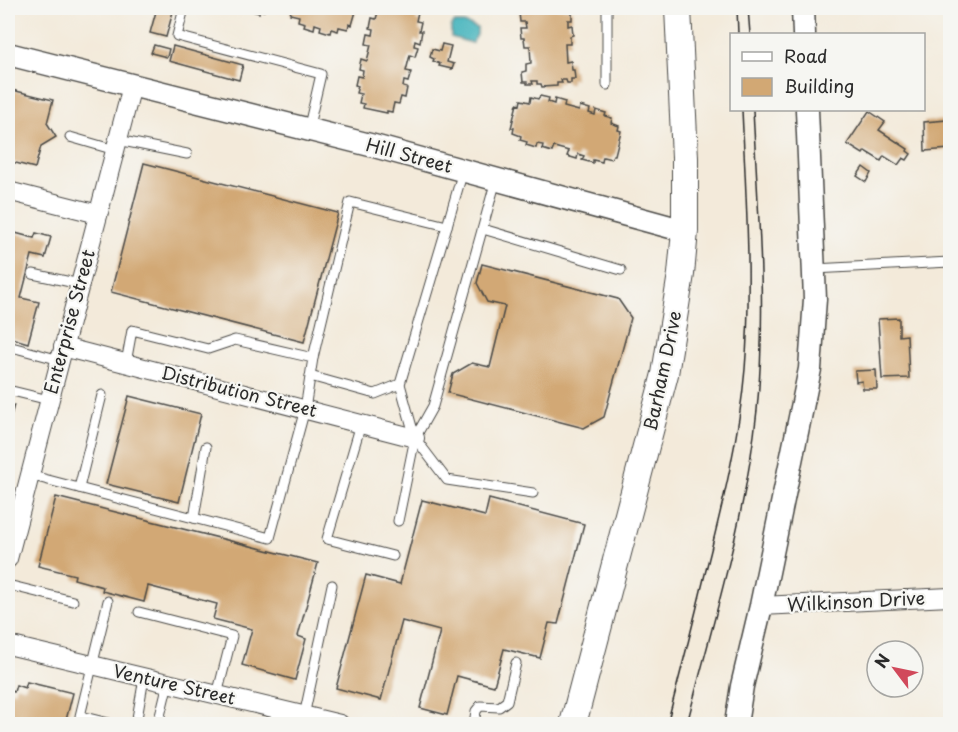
<svg xmlns="http://www.w3.org/2000/svg" width="958" height="732" font-family="'Playpen Sans',sans-serif">
<style>
.water{fill:#43b3bc;stroke:#376f74;stroke-width:1.5}
.building{fill:#d2a874}
.lines{fill:none;stroke-linecap:round;stroke-linejoin:round}
.service-casing{stroke:#494845;stroke-width:11}
.minor-casing{stroke:#494845;stroke-width:20}
.tertiary-casing{stroke:#494845;stroke-width:25}
.secondary-casing{stroke:#494845;stroke-width:28}
.service{stroke:#fff;stroke-width:9}
.minor{stroke:#fff;stroke-width:18}
.tertiary{stroke:#fff;stroke-width:22}
.secondary{stroke:#fff;stroke-width:26}
.tram{stroke:#2b2b2b;stroke-width:1.5}
.labels{text-anchor:middle;stroke-width:4.5;stroke-linejoin:round;paint-order:stroke}
.street-label{font-size:18px;fill:#2b2b2b;stroke:#f6f6f2}
</style>
<rect width="100%" height="100%" fill="#f6f6f2"/>
<filter id="ink" filterUnits="userSpaceOnUse"><feTurbulence type="fractalNoise" baseFrequency=".0167" numOctaves="2"/><feDisplacementMap in="SourceGraphic" scale="12" xChannelSelector="R" yChannelSelector="G"/><feConvolveMatrix kernelMatrix="1 2 1 2 8 2 1 2 1" color-interpolation-filters="sRGB"/></filter>
<filter id="wash" filterUnits="userSpaceOnUse"><feTurbulence type="fractalNoise" baseFrequency=".008" numOctaves="4" result="noise"/><feDisplacementMap in="SourceGraphic" scale="24" xChannelSelector="R" yChannelSelector="G"/><feGaussianBlur stdDeviation="1.35" result="paint"/><feColorMatrix in="noise" values="0 0 0 0 0 0 0 0 0 0 0 0 0 0 0 0 0 1.4 0 .05"/><feComposite in="paint" operator="in"/></filter>
<g filter="url(#wash)">
<rect width="100%" height="100%" fill="#f3eada"/>
<path class="water" d="M454,23H464L477,28V35L472,43L451,37V27Z"/>
<g id="blocks">
<g class="building">
<path d="M157,8H174L166,37L150,33Z"/>
<path d="M242,8H265L264,11L259,10V13Z"/>
<path d="M292,8H357L352,25L349,24L348,29L339,27L338,31L331,29L330,33L320,30L321,26L315,24L314,29L304,26L305,23L298,21L299,16L290,14Z"/>
<path d="M384,8L414,9V12H418L416,21L421,22L419,31H422L420,42L415,40L414,46L418,47L415,57L410,55L406,71L411,72L408,82L404,81L403,87L407,88L405,98L401,97L399,104L394,103L392,112L387,111V113L363,108L364,104L359,103L361,94L356,93L358,86L355,85L357,76L362,77L363,70L359,69L361,59L367,61L371,45L366,44L368,34L373,35L374,29L370,28L372,18L376,19L378,12L383,13Z"/>
<path d="M523,8H569V10H572V20H568V26L572,25L573,35L570,36V44H565L566,62L571,61L572,70H574L575,79H571V83H567L566,80H561L562,83H557V86L542,87L541,84H537V81H532L533,84H527V82H523L522,72L526,71V64L531,63L530,46H525L524,38H521L520,28H526L525,22H520L519,12H524Z"/>
<path d="M442,44L451,46L447,62L454,64L452,69L439,66L440,64L433,61L434,59L430,57L432,49L440,51Z"/>
<path d="M154,45L169,49L167,57L151,53Z"/>
<path d="M173,46L243,65L239,80L169,61Z"/>
<path d="M8,89L53,100L47,123L56,137L41,146L35,168L8,161Z"/>
<path d="M540,96L549,98L548,102L554,104L555,99L565,102L564,107L579,111L580,106L590,109L589,113L595,115L596,110L606,113L605,116L612,118L611,123L619,126L618,130L621,131L615,155H613L611,159L603,157L602,162L593,160V163L582,160L584,156L578,154L577,159L567,156L569,151L554,147L552,152L542,149L543,145L537,144L536,148L526,145L527,142L520,140L521,136L513,133L514,128H511L517,104L520,105L521,100L530,102L531,97L538,99Z"/>
<path d="M869,111L885,122L879,130L908,149L907,151L911,154L907,160L903,158L898,165L884,156L881,161L865,151L863,154L847,144Z"/>
<path d="M947,114H950V149L925,151L924,122L947,120Z"/>
<path d="M144,163L338,213L304,342L111,292Z"/>
<path d="M863,167L871,173L866,182L857,176Z"/>
<path d="M8,231L34,238L36,233L51,237L45,258L32,255L21,298L39,302L28,343L8,337Z"/>
<path d="M482,264L618,299L631,318L604,417L584,428L448,393L453,374L472,363L490,367L505,306L487,302L477,283Z"/>
<path d="M946,313H950V364H948Z"/>
<path d="M899,318V336L907,335L909,378L882,379L878,319Z"/>
<path d="M876,370L877,389H863L862,381L856,382L855,371Z"/>
<path d="M129,396L201,414L179,502L106,484Z"/>
<path d="M8,404L14,405L8,426Z"/>
<path d="M56,497L318,563L298,636L306,639L295,680L242,665L252,629L213,619L217,604L148,586L144,602L102,591L103,587L74,579L75,575L38,566Z"/>
<path d="M489,499L584,524L558,624L549,623L540,658L504,649L494,686L457,676L447,715L420,708L440,631L402,621L381,700L336,688L366,575L400,584L422,500L485,516Z"/>
<path d="M27,682L73,693L65,724H8V690L14,692L16,685L25,688Z"/>
</g>
</g>
</g>
<g filter="url(#ink)">
<use href="#blocks" fill-opacity="0" stroke="#494845" stroke-width="1.5"/>
<g class="lines">
<defs>
<g id="service">
<path d="M184,8L177,36L321,74L308,130"/>
<path d="M607,8V85"/>
<path d="M70,137L115,150"/>
<path d="M118,140L187,154"/>
<path d="M447,226L400,384L415,438L447,480L533,493"/>
<path d="M483,229L621,270"/>
<path d="M814,269L950,262"/>
<path d="M33,274L80,284"/>
<path d="M8,346L60,360"/>
<path d="M313,358L350,202L447,226L463,171"/>
<path d="M310,376L375,394L400,384"/>
<path d="M8,390L49,400"/>
<path d="M361,424L327,539L393,556"/>
<path d="M29,475L270,538L305,409L313,358L235,340L208,349L132,330L126,363"/>
<path d="M79,488L102,395"/>
<path d="M8,506L21,508"/>
<path d="M194,518L206,447"/>
<path d="M398,521L415,438L433,406L496,180"/>
<path d="M8,585L73,601"/>
<path d="M108,601L80,716L113,724"/>
<path d="M139,612L232,636L217,695"/>
<path d="M304,716L332,585"/>
<path d="M136,724L144,678"/>
<path d="M158,724L168,683"/>
<path d="M474,724L476,711L480,706L499,707L507,701L516,663"/>
</g>
<g id="minor">
<path d="M8,191L98,214"/>
<path d="M63,347L415,438"/>
<path d="M8,559L132,86"/>
<path d="M761,606L950,597"/>
<path d="M8,645L340,724"/>
</g>
<g id="tertiary">
<path d="M803,8L804,34"/>
<path d="M8,54L374,146L685,231"/>
<path d="M736,724L742,686L761,606L810,369L815,299L807,110"/>
</g>
<path id="secondary" d="M573,724L665,374L681,274L685,231V158L678,8"/>
</defs>
<use href="#service" class="service-casing"/>
<use href="#minor" class="minor-casing"/>
<use href="#tertiary" class="tertiary-casing"/>
<use href="#secondary" class="secondary-casing"/>
<use href="#service" class="service"/>
<use href="#minor" class="minor"/>
<use href="#tertiary" class="tertiary"/>
<use href="#secondary" class="secondary"/>
<g class="tram">
<path d="M737,8L738,34"/>
<path d="M748,8L750,34"/>
<path d="M667,724C680,675 693,624 705,574C722,507 739,439 745,369C752,283 746,196 742,110"/>
<path d="M687,724C713,621 746,517 757,410C767,310 758,209 753,110"/>
</g>
</g>
</g>
<g class="labels">
<g class="street-label">
<text transform="translate(409 156) rotate(15)" y="6">Hill Street</text>
<text transform="translate(70 322) rotate(-75)" y="6">Enterprise Street</text>
<text transform="translate(663 371) rotate(-78)" y="6">Barham Drive</text>
<text transform="translate(239 392) rotate(14)" y="6">Distribution Street</text>
<text transform="translate(856 602) rotate(-3)" y="6">Wilkinson Drive</text>
<text transform="translate(174 685) rotate(13)" y="6">Venture Street</text>
</g>
</g>
<rect width="958" height="732" fill="none" stroke="#f6f6f2" stroke-width="30"/>
<rect x="730" y="33" width="195" height="78" fill="#f6f6f2" stroke="#a5a5a2" stroke-width="1.5"/>
<rect x="742" y="52" width="30" height="9" fill="#ffffff" stroke="#a5a5a2" stroke-width="1.5"/>
<text x="784" y="63" font-size="18" fill="#2b2b2b">Road</text>
<rect x="742" y="78" width="30" height="18" fill="#d2a874" stroke="#a5a5a2" stroke-width="1.5"/>
<text x="784" y="93" font-size="18" fill="#2b2b2b">Building</text>
<g transform="translate(895 669) rotate(302)"><circle r="28" fill="#f6f6f2" stroke="#a5a5a2" stroke-width="1.5"/>
<path d="M0-4.5L10 22L0 15L-10 22Z" fill="#d1495b"/>
<text y="-9" font-size="16" font-weight="bold" text-anchor="middle" fill="#2b2b2b">N</text>
</g>
</svg>
